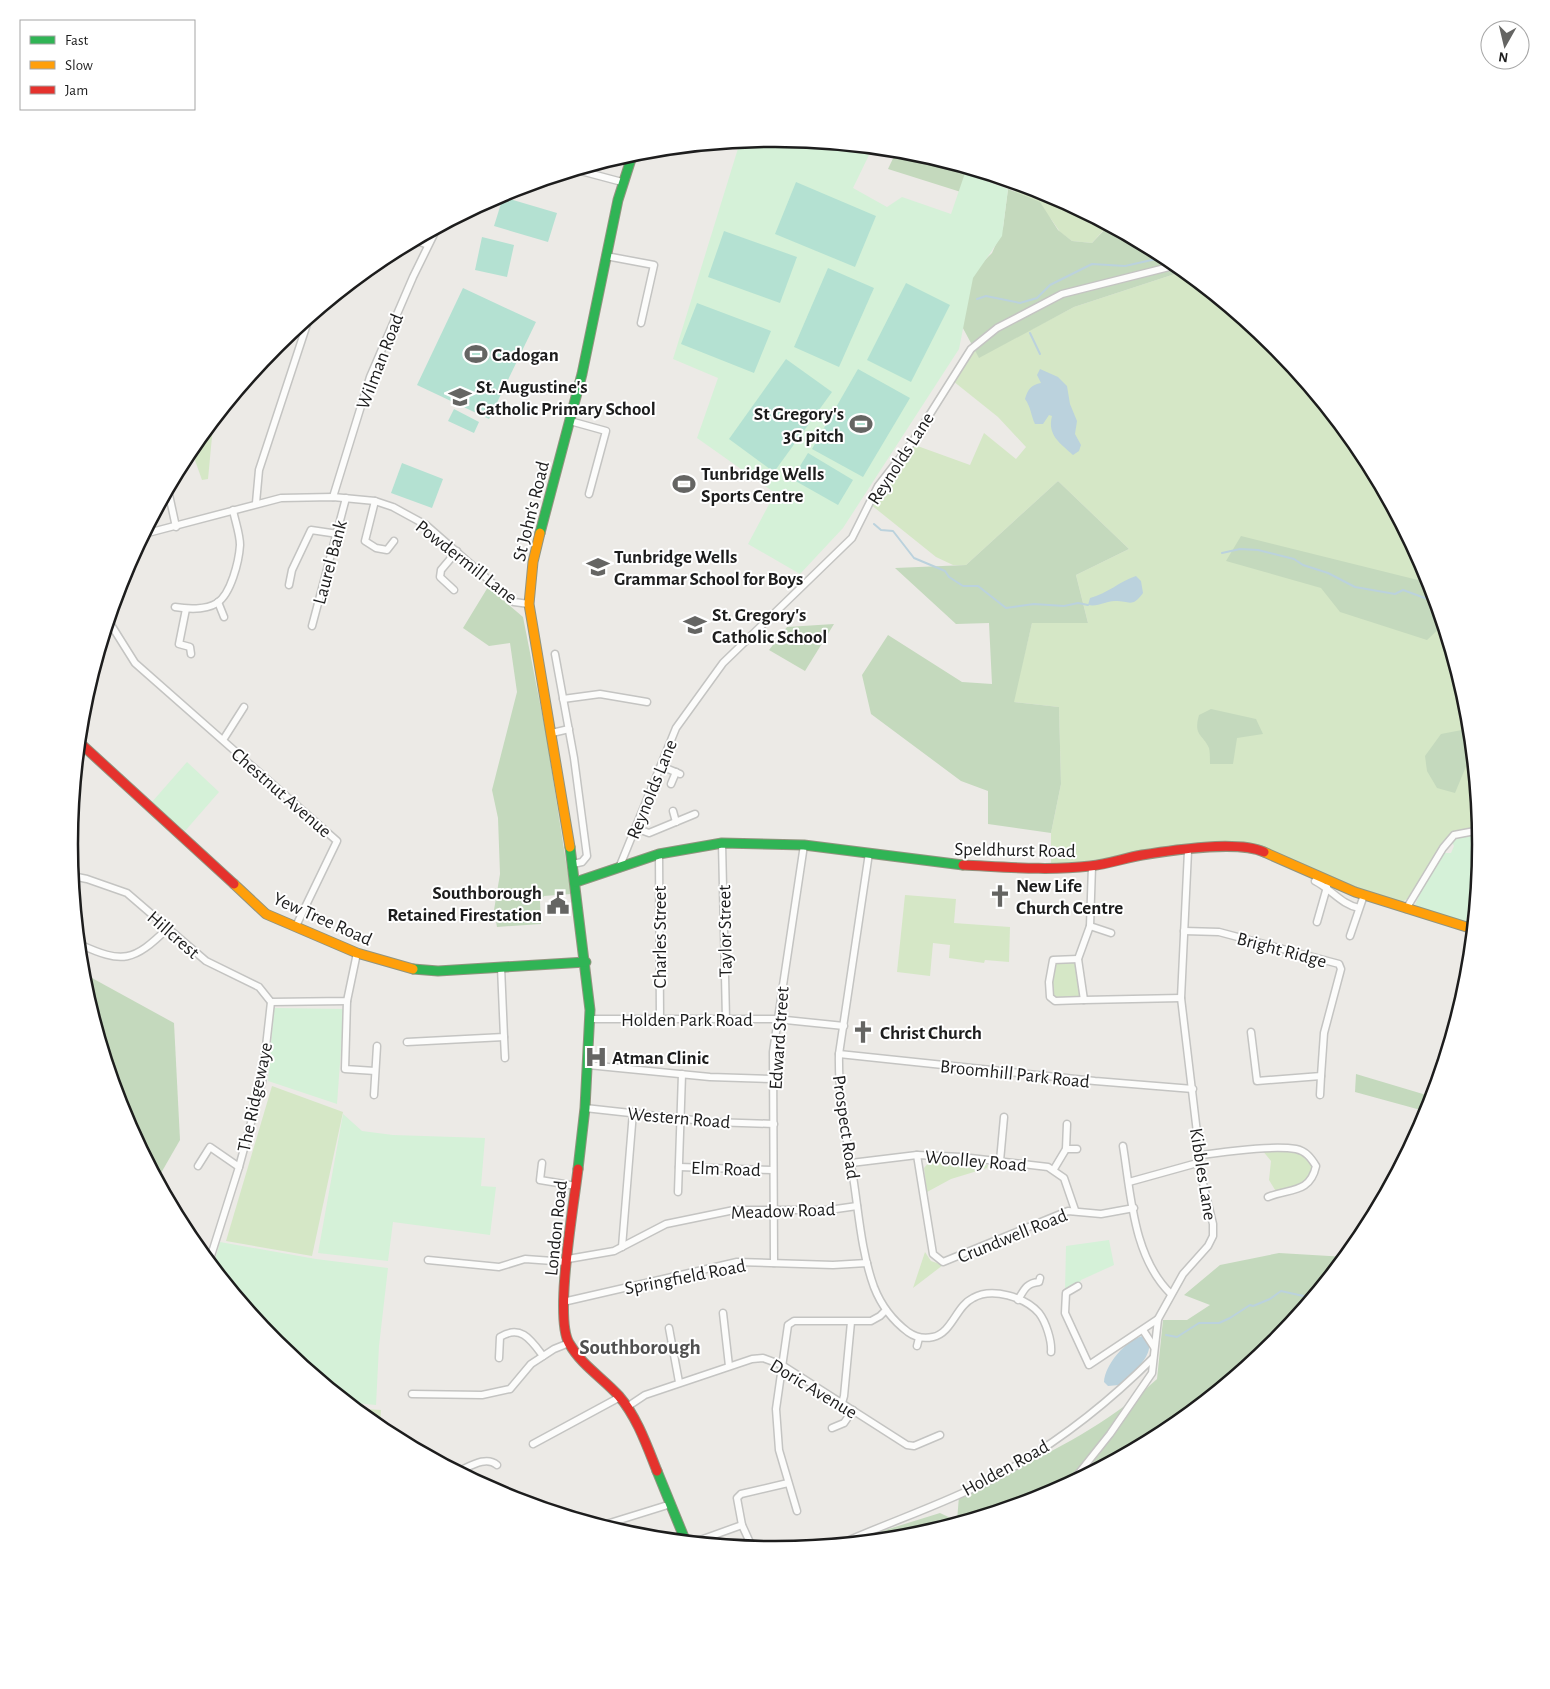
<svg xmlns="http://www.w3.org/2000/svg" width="1550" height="1689" font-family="'Alegreya Sans',sans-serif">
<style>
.grass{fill:#d5e7c6}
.forest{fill:#c4d9bd}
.park{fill:#d5f1d8}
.pitch{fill:#b4e1d2}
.water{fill:#bbd2dd}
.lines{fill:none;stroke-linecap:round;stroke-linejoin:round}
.stream{stroke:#bbd2dd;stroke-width:2}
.street-casing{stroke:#c4c4c2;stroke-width:9}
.fast-casing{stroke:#91947f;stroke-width:11}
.slow-casing{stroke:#91947f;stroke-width:11}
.jam-casing{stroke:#91947f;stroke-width:11}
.street{stroke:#fcfcfb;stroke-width:6}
.fast{stroke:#30b455;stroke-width:9}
.slow{stroke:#ff9f0a;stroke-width:9}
.jam{stroke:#e5322d;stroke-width:9}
.labels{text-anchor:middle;stroke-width:4;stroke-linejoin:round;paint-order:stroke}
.poi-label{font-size:19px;font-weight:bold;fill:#1d1d1d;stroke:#fff;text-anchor:start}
.street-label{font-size:19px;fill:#1d1d1d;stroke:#fff}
.quarter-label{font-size:21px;font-weight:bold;fill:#505050;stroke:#fff}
.rim{fill:none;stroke:#1d1d1d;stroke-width:2.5}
</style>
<rect width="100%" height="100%" fill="#eceae6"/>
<g class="grass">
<path d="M1025,186L1046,192L1108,225L1092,243L1072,241L1060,232L1051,219L1014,191Z"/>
<path d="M1184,271L1275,345L1362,452L1428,574L1468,707L1480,829L1453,834L1409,898L1402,902L1395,903L1298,863L1236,842L1146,849L1106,858L1051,866V833L1061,784L1059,707L1013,702L1032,623H1088L1076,575L1129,549L1058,481L966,565H953L936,557L870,504L879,487L912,444L970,465L984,433L1016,459L1026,447L998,417L953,381L974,348L979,357L1074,307Z"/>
<path d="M210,425L213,426L208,479L202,480L191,449Z"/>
<path d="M905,895L956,899L954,923L1010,927L1009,962L985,960L984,963L949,958L950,945L933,943L930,976L897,972Z"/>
<path d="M1078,959L1084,1000L1050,997L1053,960Z"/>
<path d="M272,1086L343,1112L312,1256L226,1241Z"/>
<path d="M1296,1149L1316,1166L1310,1182L1277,1193L1269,1180L1271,1161L1262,1150Z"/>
<path d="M931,1160L988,1165L987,1168L951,1179L927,1192L924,1168Z"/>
<path d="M925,1252L931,1261L943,1265L913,1288Z"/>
<path d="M353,1408L381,1410L380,1429Z"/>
</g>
<g class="forest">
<path d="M897,150L913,152L972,170L964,193L888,169Z"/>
<path d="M1008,189L1040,202L1058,230L1072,241L1092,243L1108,226L1168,257L1184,271L1074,307L979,358L957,317L962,283L992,253L1003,228Z"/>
<path d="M1058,481L1129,549L1076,575L1088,623H1032L1014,702L1059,707L1061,784L1051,833L988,824V791L961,781L871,714L862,675L888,635L962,682L992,684L989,623L956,624L895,568L966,565Z"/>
<path d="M1241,536L1430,583L1443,625L1427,640L1340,612L1321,588L1226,561Z"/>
<path d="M488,587L523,617L546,734L571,894L544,896L540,901L541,924L497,927L494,910L500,874L498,818L492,790L517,692L510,643L489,646L463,628Z"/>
<path d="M834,624L805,671L769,650L787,627Z"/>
<path d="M1211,709L1256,719L1263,734L1237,738L1233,764H1210C1210,760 1210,752 1209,748C1203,734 1193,736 1199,715Z"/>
<path d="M1467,729L1470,730L1472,752L1455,793L1437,788L1427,771L1425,756L1441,734Z"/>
<path d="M81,972L174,1023L180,1140L157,1180L122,1115L82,982Z"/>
<path d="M1356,1074L1433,1097L1428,1112L1355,1092Z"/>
<path d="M1279,1253L1346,1257L1274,1344L1167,1432L1045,1497L913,1537L864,1542L866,1536L940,1513L957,1521L959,1496C1029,1463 1100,1432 1157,1379L1163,1320H1187L1210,1305L1184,1295L1220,1265Z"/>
</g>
<g class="park">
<path d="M775,138L851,146L869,155L853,188L887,207L902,197L951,214L965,173L1008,189L1002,236L973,278L959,349L843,528L800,574L748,544L775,493L697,438L718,378L673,359L740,142Z"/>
<path d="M187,762L219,792L185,831L152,802Z"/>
<path d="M1480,832L1481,845L1473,925L1444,917L1415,905L1426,880L1443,853H1451L1454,846L1452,842L1455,838Z"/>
<path d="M274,1008L344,1009L337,1104L268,1081Z"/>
<path d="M343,1114L362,1131L393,1135L485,1138L481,1186L496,1187L490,1235L393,1222L388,1261L318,1253Z"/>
<path d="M1109,1240L1114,1265L1081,1280L1078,1286L1065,1291L1066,1246Z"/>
<path d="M220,1242L316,1259L388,1268L379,1346L376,1405L346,1402L275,1344L213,1267Z"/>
</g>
<g class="pitch">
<path d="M796,182L876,216L855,267L775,234Z"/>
<path d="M503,197L557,213L548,242L494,226Z"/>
<path d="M724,231L797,257L780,303L708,277Z"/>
<path d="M482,237L514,245L507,277L475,270Z"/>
<path d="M828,268L874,288L839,367L794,347Z"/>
<path d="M906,283L950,305L911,382L867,360Z"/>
<path d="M463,288L536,322L489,419L417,385Z"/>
<path d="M697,303L771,331L754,373L681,344Z"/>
<path d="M786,359L832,392L774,472L729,439Z"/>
<path d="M858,369L910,398L863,477L812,449Z"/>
<path d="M454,409L479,422L474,433L448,421Z"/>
<path d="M808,453L853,480L838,505L792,479Z"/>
<path d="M402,463L443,479L432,508L391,493Z"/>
</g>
<g class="water">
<path d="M1040,369L1058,377L1067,386L1070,404L1077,421L1075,434L1081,445L1079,451L1073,455C1060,443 1047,435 1052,416L1049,415L1043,424H1035C1031,416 1031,407 1025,399C1028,389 1031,385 1041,383L1037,375Z"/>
<path d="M1136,576L1141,581L1143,593C1132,608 1130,601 1115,601C1105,601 1099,607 1088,605L1090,598C1107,594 1120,581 1136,576Z"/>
<path d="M1142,1336C1164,1349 1129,1376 1119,1385L1108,1386L1104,1382C1105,1365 1125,1341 1142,1336Z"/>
</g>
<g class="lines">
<g class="stream">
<path d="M977,299L986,296L1020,303L1037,298L1050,285L1092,264L1125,266L1156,259L1161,254"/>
<path d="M1030,333L1040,354"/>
<path d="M874,524L881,530L893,531L914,558L945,571L949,577L963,586H978L1006,608L1034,604L1064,606L1078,603L1088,605"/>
<path d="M1222,553L1240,549L1258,550L1294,559L1303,565L1328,573L1355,587L1395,594L1403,590L1436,602"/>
<path d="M1166,1335L1177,1337L1199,1323H1219L1230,1318L1250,1305L1253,1306L1270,1299L1281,1291L1312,1298"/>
</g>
<defs>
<g id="street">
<path d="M577,170L622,182"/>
<path d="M415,240L428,245"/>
<path d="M606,256L654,265L641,323"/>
<path d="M570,421L606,431L589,494"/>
<path d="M168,490L176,527"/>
<path d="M333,497L370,377L413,277L437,228"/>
<path d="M375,501L365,541L376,548L387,550L394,541"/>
<path d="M256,503L259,470L309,318"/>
<path d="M144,534L281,498L333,497L375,501L393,507L426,525L514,602L529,604"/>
<path d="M289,585L292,570L311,530L338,534"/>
<path d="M454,590L440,577L441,570L457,551"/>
<path d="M218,602L224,617"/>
<path d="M175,607C187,609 206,610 217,603C231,594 239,561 240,545C240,534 235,521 233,510"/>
<path d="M186,609L179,644L190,647L191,654"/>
<path d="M108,620L135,663L337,841L296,926"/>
<path d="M312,626L346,498"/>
<path d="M555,654L574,758L587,856L582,862L573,864"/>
<path d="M563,699L600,694L647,702"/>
<path d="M552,733L569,729"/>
<path d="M223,740L244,707"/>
<path d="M661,766L680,774"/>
<path d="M671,784L676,772"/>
<path d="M673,811L676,822"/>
<path d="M635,828L649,833L695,814"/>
<path d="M722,843L726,1019"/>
<path d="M869,853L839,1054C838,1098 847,1140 854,1183C859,1217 862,1254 874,1287C881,1305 892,1320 908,1332C915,1337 924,1339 933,1337C952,1333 956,1306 973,1298C992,1287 1025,1297 1039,1313C1046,1322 1052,1341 1051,1352"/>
<path d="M659,854L660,1019"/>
<path d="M1092,866L1090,926L1078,959L1084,1000L1181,998"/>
<path d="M619,868L676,728L723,663L852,538L878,486L913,441L971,349L997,328L1062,294L1177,265"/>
<path d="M72,876L87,879L127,893L206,961L259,987L271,1002"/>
<path d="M1315,881C1331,889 1342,905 1359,908"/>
<path d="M1406,909L1443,848L1454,835L1480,830"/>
<path d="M1317,922L1327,887"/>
<path d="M1090,926L1111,933"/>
<path d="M1184,931L1219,932L1339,964L1341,969L1324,1033L1321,1076L1257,1081L1251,1032"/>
<path d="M1350,936L1364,895"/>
<path d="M79,944C123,964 133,962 168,928"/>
<path d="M1078,959L1053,960L1049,982L1050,997L1055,1001L1084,1000"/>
<path d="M347,1001L345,1069L375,1071"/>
<path d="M590,1019H776L844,1026"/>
<path d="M504,1037L505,1058"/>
<path d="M407,1042L504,1037L501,967"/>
<path d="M839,1054L1095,1081L1193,1089"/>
<path d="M588,1065L710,1077L773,1079"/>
<path d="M374,1095L377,1046"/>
<path d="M1320,1095L1321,1076"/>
<path d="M585,1108L712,1122L774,1124"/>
<path d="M1123,1146C1131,1195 1133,1257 1171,1294"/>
<path d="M1066,1149H1077"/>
<path d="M917,1155L933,1254L943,1262L1068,1211L1101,1214L1134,1208"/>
<path d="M1201,1155C1226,1152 1271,1145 1296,1149C1306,1151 1311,1158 1316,1166C1310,1194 1289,1188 1268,1197"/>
<path d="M1000,1161L1004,1117"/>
<path d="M542,1163L540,1180L576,1186"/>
<path d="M851,1163L917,1155L962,1157L1048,1167L1064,1178L1075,1210"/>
<path d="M198,1166L210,1147L239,1167"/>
<path d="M679,1167L773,1170"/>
<path d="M1054,1169L1066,1149L1067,1124"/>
<path d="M1129,1182L1201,1162"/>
<path d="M678,1192L682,1074"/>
<path d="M622,1247L633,1112"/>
<path d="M568,1259L614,1251L666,1224L734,1210H829L857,1206"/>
<path d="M428,1260L499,1267L525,1259L567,1262"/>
<path d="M209,1262L239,1167L262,1082L271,1002L347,1001L357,953"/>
<path d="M774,1263L773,1052L804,845"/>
<path d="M1078,1286L1066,1293L1065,1313L1089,1365L1158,1319"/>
<path d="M1018,1300C1024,1290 1026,1283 1039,1282L1040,1278"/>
<path d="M563,1302L737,1262L833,1265L867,1263"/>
<path d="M723,1313L729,1366"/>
<path d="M669,1328L679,1382"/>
<path d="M1143,1330L1154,1347"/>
<path d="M917,1346L919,1338"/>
<path d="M499,1358L500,1337C521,1324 531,1340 543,1356"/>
<path d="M412,1394L482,1395L510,1389L531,1364L554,1349L569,1343"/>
<path d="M842,1403L844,1396L851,1322"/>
<path d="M627,1407L645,1395L752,1359L763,1358L782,1365L907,1445L914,1446L940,1435"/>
<path d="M832,1428L844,1423L853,1410"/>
<path d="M533,1444L620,1397"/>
<path d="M421,1452L424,1454"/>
<path d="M457,1472C469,1467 486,1455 497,1465"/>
<path d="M1071,1483L1110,1434L1152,1373L1158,1319L1183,1274L1208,1246L1213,1236V1224L1203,1183L1181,998L1188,851"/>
<path d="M797,1511L779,1450L776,1409L788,1325L794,1321H871L880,1316L886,1310"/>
<path d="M600,1526L671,1504"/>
<path d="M692,1543L742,1525"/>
<path d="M838,1545C889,1522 942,1505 992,1479C1050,1448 1106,1405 1153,1358"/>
<path d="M753,1549L742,1525L737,1498L741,1494L788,1483"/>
</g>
<g id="fast">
<path d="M540,533L582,374L618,200L633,153"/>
<path d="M570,847L590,1010L585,1108L578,1169"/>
<path d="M576,882L659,854L722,843L804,845L963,865"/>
<path d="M413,969L438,971L586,962"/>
<path d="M657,1471L686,1542"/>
</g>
<g id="slow">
<path d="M540,533L533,562L529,604L570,847"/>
<path d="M1264,852L1355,892L1473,929"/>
<path d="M234,884L266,914L357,953L413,969"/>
</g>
<g id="jam">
<path d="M79,742L234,884"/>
<path d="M963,865C1006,867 1048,871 1090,866C1108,864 1125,858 1142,855C1173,850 1237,840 1264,852"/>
<path d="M578,1169C574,1204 554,1317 569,1343C581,1365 603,1378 619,1396C637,1417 647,1446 657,1471"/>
</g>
</defs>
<use href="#street" class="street-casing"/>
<use href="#fast" class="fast-casing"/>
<use href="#slow" class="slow-casing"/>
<use href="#jam" class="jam-casing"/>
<use href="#street" class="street"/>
<use href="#fast" class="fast"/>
<use href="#slow" class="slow"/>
<use href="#jam" class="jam"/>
</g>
<defs>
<symbol id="stadium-bare" viewBox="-9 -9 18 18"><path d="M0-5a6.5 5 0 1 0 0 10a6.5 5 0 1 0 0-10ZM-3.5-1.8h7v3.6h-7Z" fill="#656563" stroke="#fff" stroke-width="2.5" paint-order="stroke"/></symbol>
<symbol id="school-bare" viewBox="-9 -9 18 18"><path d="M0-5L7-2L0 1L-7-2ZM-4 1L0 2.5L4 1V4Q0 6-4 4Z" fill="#656563" stroke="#fff" stroke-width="2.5" paint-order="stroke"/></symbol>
<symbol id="church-bare" viewBox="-9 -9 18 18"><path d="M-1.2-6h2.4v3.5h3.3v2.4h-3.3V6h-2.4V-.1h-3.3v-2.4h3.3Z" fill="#656563" stroke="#fff" stroke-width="2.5" paint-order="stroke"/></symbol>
<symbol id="civic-bare" viewBox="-9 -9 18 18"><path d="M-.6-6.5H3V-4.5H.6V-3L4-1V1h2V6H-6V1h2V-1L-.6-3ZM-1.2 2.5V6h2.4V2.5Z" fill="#656563" stroke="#fff" stroke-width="2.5" paint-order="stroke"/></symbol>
<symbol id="hospital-bare" viewBox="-9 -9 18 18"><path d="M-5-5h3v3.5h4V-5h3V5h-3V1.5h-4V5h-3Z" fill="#656563" stroke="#fff" stroke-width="2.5" paint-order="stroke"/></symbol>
</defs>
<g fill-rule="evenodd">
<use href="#stadium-bare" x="460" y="338" width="32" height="32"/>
<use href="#school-bare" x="444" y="381" width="32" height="32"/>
<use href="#stadium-bare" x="845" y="408" width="32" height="32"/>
<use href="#stadium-bare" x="668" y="468" width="32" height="32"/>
<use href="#school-bare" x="582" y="551" width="32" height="32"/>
<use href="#school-bare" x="679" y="609" width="32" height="32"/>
<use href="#church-bare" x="984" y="880" width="32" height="32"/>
<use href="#civic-bare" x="542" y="887" width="32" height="32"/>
<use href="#church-bare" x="847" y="1016" width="32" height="32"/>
<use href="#hospital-bare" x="580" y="1041" width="32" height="32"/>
</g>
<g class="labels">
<g class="poi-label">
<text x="492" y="361">Cadogan</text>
<text x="476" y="393">St. Augustine's<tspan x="476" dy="22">Catholic Primary School</tspan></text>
<text x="844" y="420" text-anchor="end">St Gregory's<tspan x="844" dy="22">3G pitch</tspan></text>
<text x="701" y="480">Tunbridge Wells<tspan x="701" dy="22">Sports Centre</tspan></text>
<text x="614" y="563">Tunbridge Wells<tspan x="614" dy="22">Grammar School for Boys</tspan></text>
<text x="712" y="621">St. Gregory's<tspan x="712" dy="22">Catholic School</tspan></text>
<text x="1016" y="892">New Life<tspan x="1016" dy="22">Church Centre</tspan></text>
<text x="542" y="899" text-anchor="end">Southborough<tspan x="542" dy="22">Retained Firestation</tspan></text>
<text x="880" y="1039">Christ Church</text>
<text x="612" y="1064">Atman Clinic</text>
</g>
<g class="street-label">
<text transform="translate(379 361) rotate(-69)" y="7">Wilman Road</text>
<text transform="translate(900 458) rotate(-57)" y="7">Reynolds Lane</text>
<text transform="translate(530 511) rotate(-76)" y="7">St John's Road</text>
<text transform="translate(467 561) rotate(38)" y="7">Powdermill Lane</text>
<text transform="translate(329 562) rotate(-75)" y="7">Laurel Bank</text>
<text transform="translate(651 789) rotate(-68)" y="7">Reynolds Lane</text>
<text transform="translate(282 792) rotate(41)" y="7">Chestnut Avenue</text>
<text transform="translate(1015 849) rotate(1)" y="7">Speldhurst Road</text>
<text transform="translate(323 918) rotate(24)" y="7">Yew Tree Road</text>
<text transform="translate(724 931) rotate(-91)" y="7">Taylor Street</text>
<text transform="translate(174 934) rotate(41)" y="7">Hillcrest</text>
<text transform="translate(659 937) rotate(-90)" y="7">Charles Street</text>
<text transform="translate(1282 949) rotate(15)" y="7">Bright Ridge</text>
<text x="687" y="1026">Holden Park Road</text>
<text transform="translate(778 1038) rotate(-86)" y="7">Edward Street</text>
<text transform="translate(1015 1073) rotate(6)" y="7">Broomhill Park Road</text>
<text transform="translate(254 1097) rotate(-78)" y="7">The Ridgewaye</text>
<text transform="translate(679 1117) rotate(5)" y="7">Western Road</text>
<text transform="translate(847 1127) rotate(82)" y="7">Prospect Road</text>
<text transform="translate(976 1160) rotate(5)" y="7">Woolley Road</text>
<text transform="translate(726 1168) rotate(2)" y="7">Elm Road</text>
<text transform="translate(1204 1174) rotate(81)" y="7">Kibbles Lane</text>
<text transform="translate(783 1210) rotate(-2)" y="7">Meadow Road</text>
<text transform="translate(555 1228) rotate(-84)" y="7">London Road</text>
<text transform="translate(1012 1235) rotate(-22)" y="7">Crundwell Road</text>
<text transform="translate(685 1276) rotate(-11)" y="7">Springfield Road</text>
<text transform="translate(814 1388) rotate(31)" y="7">Doric Avenue</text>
<text transform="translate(1005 1467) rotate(-29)" y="7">Holden Road</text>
</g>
<g class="quarter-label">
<text x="640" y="1354">Southborough</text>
</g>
</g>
<path d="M0 0H1550V1689H0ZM78 844a697 697 0 1 1 1394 0a697 697 0 1 1-1394 0Z" fill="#fff" fill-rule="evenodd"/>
<path class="rim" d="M78 844a697 697 0 1 1 1394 0a697 697 0 1 1-1394 0Z"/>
<rect x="20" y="20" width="175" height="90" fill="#ffffff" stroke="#a5a5a5"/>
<rect x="30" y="36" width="25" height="8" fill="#30b455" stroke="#a5a5a5"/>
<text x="65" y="45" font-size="15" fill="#1d1d1d">Fast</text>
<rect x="30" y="61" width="25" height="8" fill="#ff9f0a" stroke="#a5a5a5"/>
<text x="65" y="70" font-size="15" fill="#1d1d1d">Slow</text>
<rect x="30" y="86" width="25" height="8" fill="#e5322d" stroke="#a5a5a5"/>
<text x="65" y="95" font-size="15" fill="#1d1d1d">Jam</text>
<g transform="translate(1505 45) rotate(188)"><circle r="24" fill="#ffffff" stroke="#a5a5a5"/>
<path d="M0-4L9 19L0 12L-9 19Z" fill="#656563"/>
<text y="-8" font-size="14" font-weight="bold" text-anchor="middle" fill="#1d1d1d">N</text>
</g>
</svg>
